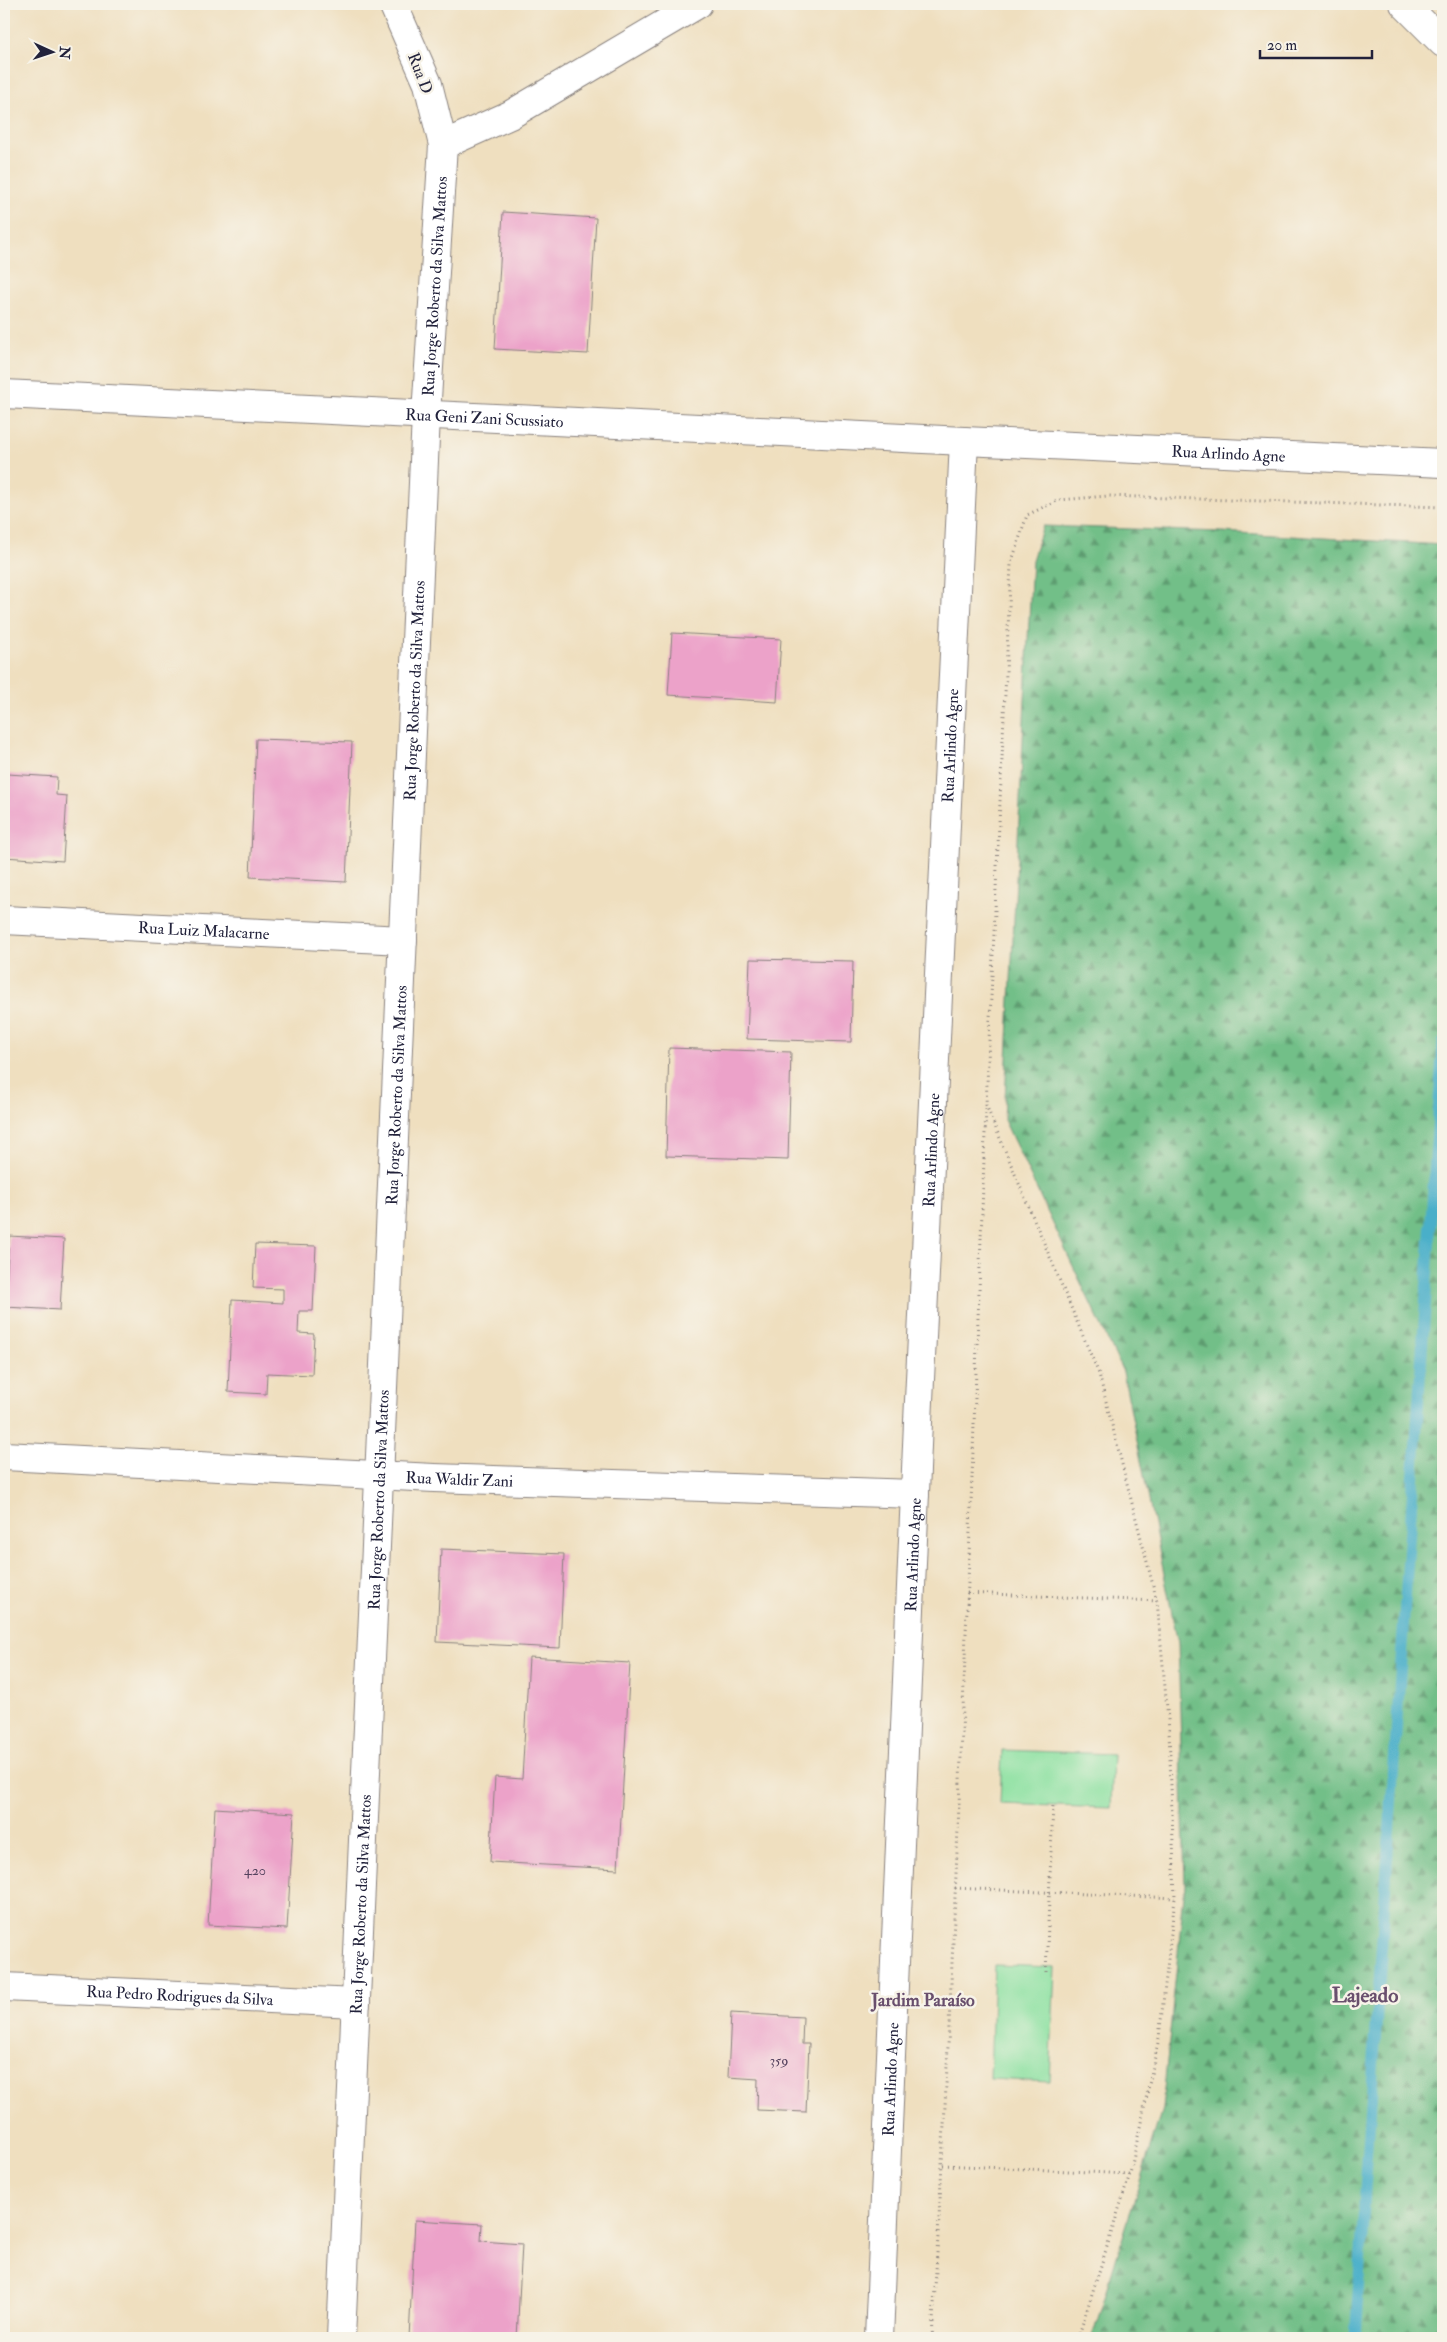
<svg xmlns="http://www.w3.org/2000/svg" width="1447" height="2342" font-family="'IM FELL Double Pica',serif">
<style>
.forest{fill:url(#forest-firs);stroke:#4a7062}
.green{fill:#8de1a2;stroke:#58826e}
.lines{fill:none;stroke-linecap:round;stroke-linejoin:round}
.stream{stroke:#4aafc9;stroke-width:11}
.building{fill:#eca2c9}
.minor-casing{stroke:#88807d;stroke-width:30}
.path{stroke:#88807d;stroke-width:3;stroke-dasharray:1 4;stroke-linecap:butt}
.minor{stroke:#fff;stroke-width:28}
.labels{text-anchor:middle;stroke-width:5;stroke-linejoin:round;paint-order:stroke}
.number-label{font-size:14px;fill:#54425e}
.street-label{font-size:16px;fill:#22223b;stroke:#f7f3e8}
.neighbourhood-label{font-size:18px;font-weight:bold;fill:#694f6d;stroke:#f7f3e8}
.district-label{font-size:21px;font-weight:bold;fill:#694f6d;stroke:#f7f3e8}
</style>
<defs>
<pattern id="forest-firs" width="22" height="20" patternUnits="userSpaceOnUse" patternTransform="scale(1.25)"><rect width="22" height="20" fill="#72bf88"/><path d="M5 1l3.5 6h-7zM16 11l3.5 6h-7z" fill="#5d9b70"/></pattern>
</defs>
<rect width="100%" height="100%" fill="#f7f3e8"/>
<filter id="ink" filterUnits="userSpaceOnUse"><feTurbulence type="fractalNoise" baseFrequency=".02" numOctaves="2"/><feDisplacementMap in="SourceGraphic" scale="10" xChannelSelector="R" yChannelSelector="G"/><feConvolveMatrix kernelMatrix="1 2 1 2 8 2 1 2 1" color-interpolation-filters="sRGB"/></filter>
<filter id="wash" filterUnits="userSpaceOnUse"><feTurbulence type="fractalNoise" baseFrequency=".0096" numOctaves="4" result="noise"/><feDisplacementMap in="SourceGraphic" scale="20" xChannelSelector="R" yChannelSelector="G"/><feGaussianBlur stdDeviation="1.12" result="paint"/><feColorMatrix in="noise" values="0 0 0 0 0 0 0 0 0 0 0 0 0 0 0 0 0 1.4 0 .05"/><feComposite in="paint" operator="in"/></filter>
<g filter="url(#wash)">
<rect width="100%" height="100%" fill="#efdfbf"/>
<path class="forest" d="M1043,526L1222,532L1443,545V2338H1092L1162,2109L1185,1885L1178,1643L1123,1372L1004,1120L1032,560Z"/>
<g class="green">
<path d="M1002,1750L1113,1754L1111,1808L1000,1804Z"/>
<path d="M994,1965L1055,1967L1050,2082L990,2079Z"/>
</g>
<g class="lines">
<path class="stream" d="M1355,2338L1443,1043"/>
</g>
<g id="blocks">
<g class="building">
<path d="M503,212L596,218L588,354L495,349Z"/>
<path d="M672,633L781,639L777,702L668,695Z"/>
<path d="M256,739L352,742L346,882L250,877Z"/>
<path d="M7,774L57,777L56,795L67,796L63,861L4,857Z"/>
<path d="M750,959L853,961L851,1042L747,1039Z"/>
<path d="M669,1048L791,1052L788,1160L666,1156Z"/>
<path d="M9,1236L64,1239L60,1310L5,1307Z"/>
<path d="M255,1244L316,1246L313,1311H299L298,1333L314,1334L312,1375L267,1373L266,1394L228,1392L232,1300L283,1303V1289L253,1288Z"/>
<path d="M441,1549L564,1554L560,1648L437,1642Z"/>
<path d="M529,1657L630,1663L618,1869L490,1862L495,1777L522,1779Z"/>
<path d="M215,1808L294,1813L287,1929L208,1925Z"/>
<path d="M731,2013L803,2017L802,2044H809L806,2112L757,2110L758,2079L728,2077Z"/>
<path d="M415,2220L482,2224L481,2241L522,2244L517,2338H409Z"/>
</g>
</g>
</g>
<g filter="url(#ink)">
<use href="#blocks" fill-opacity="0" stroke="#88807d" stroke-width="1"/>
<g class="lines">
<defs>
<g id="minor">
<path d="M1404,4L1443,43"/>
<path d="M443,145L510,115L698,4"/>
<path id="s1" d="M4,394L964,441L1443,463"/>
<path id="s2" d="M4,920L403,940"/>
<path id="s3" d="M4,1456L434,1478L915,1494"/>
<path id="s4" d="M4,1987L356,2003"/>
<path id="s5" d="M341,2338L426,415L443,145L428,84L393,4"/>
<path id="s6" d="M879,2338L918,1422L964,441"/>
</g>
</defs>
<use href="#minor" class="minor-casing"/>
<g class="path">
<path d="M967,1593L1157,1601"/>
<path d="M955,1888L1175,1898"/>
<path d="M1046,1972L1053,1805"/>
<path d="M943,2165L1130,2174"/>
<path d="M932,2338C957,1929 970,1518 986,1108"/>
<path d="M1078,2338L1130,2174L1159,2038L1175,1898L1169,1730L1157,1601L1099,1374L986,1105L1011,564L1027,515L1059,500L1108,496L1443,507"/>
</g>
<use href="#minor" class="minor"/>
</g>
</g>
<g class="labels">
<g class="number-label">
<text x="255" y="1875">420</text>
<text x="779" y="2065">359</text>
</g>
<g class="street-label">
<text transform="translate(421 73) rotate(69)" y="6">Rua D</text>
<text dy="6" stroke="none"><textPath href="#s5" startOffset="2054">Rua Jorge Roberto da Silva Mattos</textPath></text>
<text dy="6" stroke="none"><textPath href="#s1" startOffset="481">Rua Geni Zani Scussiato</textPath></text>
<text dy="6" stroke="none"><textPath href="#s1" startOffset="1226">Rua Arlindo Agne</textPath></text>
<text dy="6" stroke="none"><textPath href="#s5" startOffset="1649">Rua Jorge Roberto da Silva Mattos</textPath></text>
<text dy="6" stroke="none"><textPath href="#s6" startOffset="1594">Rua Arlindo Agne</textPath></text>
<text dy="6" stroke="none"><textPath href="#s2" startOffset="200">Rua Luiz Malacarne</textPath></text>
<text dy="6" stroke="none"><textPath href="#s5" startOffset="1244">Rua Jorge Roberto da Silva Mattos</textPath></text>
<text dy="6" stroke="none"><textPath href="#s6" startOffset="1189">Rua Arlindo Agne</textPath></text>
<text dy="6" stroke="none"><textPath href="#s3" startOffset="456">Rua Waldir Zani</textPath></text>
<text dy="6" stroke="none"><textPath href="#s5" startOffset="839">Rua Jorge Roberto da Silva Mattos</textPath></text>
<text dy="6" stroke="none"><textPath href="#s6" startOffset="784">Rua Arlindo Agne</textPath></text>
<text dy="6" stroke="none"><textPath href="#s5" startOffset="434">Rua Jorge Roberto da Silva Mattos</textPath></text>
<text dy="6" stroke="none"><textPath href="#s4" startOffset="176">Rua Pedro Rodrigues da Silva</textPath></text>
<text dy="6" stroke="none"><textPath href="#s6" startOffset="259">Rua Arlindo Agne</textPath></text>
</g>
<g class="neighbourhood-label">
<text x="923" y="2006">Jardim Paraíso</text>
</g>
<g class="district-label">
<text x="1365" y="2002">Lajeado</text>
</g>
</g>
<rect width="1447" height="2342" fill="none" stroke="#f7f3e8" stroke-width="20"/>
<g transform="translate(52 52) rotate(93)" stroke="#f7f3e8" stroke-width="4" paint-order="stroke">
<path d="M0-4L9 19L0 12L-9 19Z" fill="#22223b"/>
<text y="-8" font-size="14" font-weight="bold" text-anchor="middle" fill="#22223b">N</text>
</g>
<path d="M1260 50v8h112v-8" fill="none" stroke="#22223b" stroke-width="2.5"/>
<text x="1267" y="50" font-size="15" fill="#22223b" stroke="#f7f3e8" stroke-width="4" paint-order="stroke">20 m</text>
</svg>
